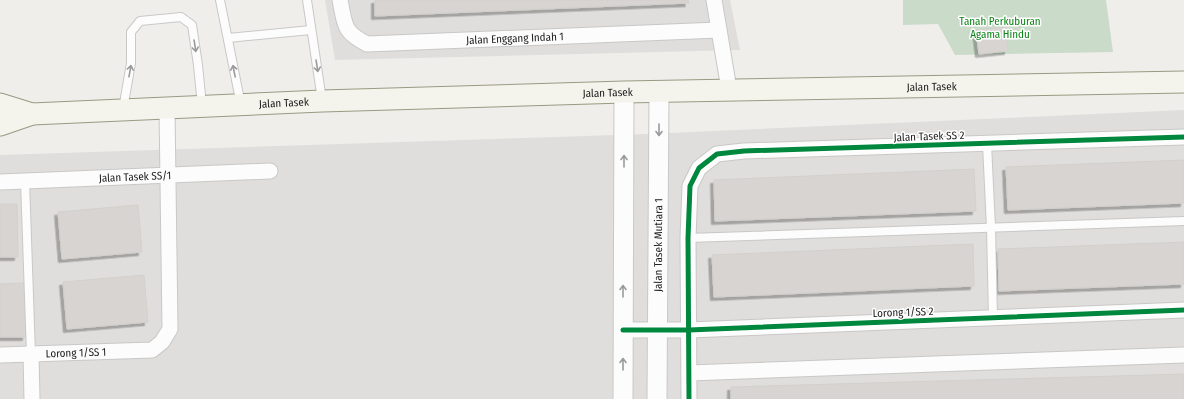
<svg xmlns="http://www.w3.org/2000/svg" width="1184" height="399" font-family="'Fira Sans Condensed',sans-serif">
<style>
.residential{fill:#dfdedc}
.cemetery{fill:#cadbca}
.building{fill:#d7d4d2;stroke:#d3d0cc;filter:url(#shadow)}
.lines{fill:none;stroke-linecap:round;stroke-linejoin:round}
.service-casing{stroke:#c9c8c7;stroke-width:10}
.minor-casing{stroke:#c9c8c7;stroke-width:17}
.tertiary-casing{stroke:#c9c8c7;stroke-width:21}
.secondary-casing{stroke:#999a82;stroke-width:23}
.service{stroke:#fdfcfc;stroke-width:8}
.minor{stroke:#fdfcfc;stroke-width:15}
.tertiary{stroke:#fdfcfc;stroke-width:19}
.secondary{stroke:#f4f4ed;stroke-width:21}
.cycleway-casing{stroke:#fff;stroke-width:8}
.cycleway{stroke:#00873e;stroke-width:5}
.oneway{stroke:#9a9a9a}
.labels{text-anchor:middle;stroke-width:3;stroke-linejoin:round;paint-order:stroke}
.park-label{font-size:11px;fill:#0c8416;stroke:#fff}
.street-label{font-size:11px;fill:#222;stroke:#fff}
</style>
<defs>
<filter id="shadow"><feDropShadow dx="-3.5" dy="3.5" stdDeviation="0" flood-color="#0004"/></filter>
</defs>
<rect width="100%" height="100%" fill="#f0eeeb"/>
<g class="residential">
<path d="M325,0H730L740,50L335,60Z"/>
<path d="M1184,110V399H0V155L646,134Z"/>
</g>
<path class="cemetery" d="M903,0H1106L1113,52L955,55L938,24L903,25Z"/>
<g class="building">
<path d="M375,0H688L689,3L375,16Z"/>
<path d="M1006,27L1008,51L979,54L976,30Z"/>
<path d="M1184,160V203L1008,210L1006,167Z"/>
<path d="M974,169L976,211L715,221L714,180Z"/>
<path d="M0,204H17L18,257H0Z"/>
<path d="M138,205L142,252L62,259L58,212Z"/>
<path d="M1184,242V284L999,291L998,249Z"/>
<path d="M973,244L974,286L714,297L712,255Z"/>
<path d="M144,275L148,322L67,329L63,282Z"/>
<path d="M25,283L26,337H0V284Z"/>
<path d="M1184,374V399H731V387Z"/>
</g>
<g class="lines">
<defs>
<g id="service">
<path d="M220,0L241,105"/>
<path d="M307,0L322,100"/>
<path d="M228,38L311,30"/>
<path d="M123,109L131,63V32L140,21L181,17L192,25L198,65L202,106"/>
<path d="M987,144L991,228L993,318"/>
<path d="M25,181L31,354"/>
<path d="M688,238L1184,221"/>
</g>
<g id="minor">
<path id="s1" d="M340,0C345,25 343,32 367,44L719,30"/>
<path d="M714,0L729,89"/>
<path id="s2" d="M0,182L270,171"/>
<path d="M623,330H689L1184,310"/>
<path d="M31,354L32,399"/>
<path id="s3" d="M0,355L152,350L162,342L170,329L167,108"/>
<path d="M689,373L1184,355"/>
<path d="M689,399L688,238L690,186L699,168L717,154L744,151L1184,137"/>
</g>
<g id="tertiary">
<path d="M623,399L624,92"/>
<path id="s4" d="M657,399L659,91"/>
</g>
<g id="secondary">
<path d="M0,104L32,114"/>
<path id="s5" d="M0,125L32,114L322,101L624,92L1184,82"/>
</g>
</defs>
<use href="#service" class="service-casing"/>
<use href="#minor" class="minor-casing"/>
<use href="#tertiary" class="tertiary-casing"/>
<use href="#secondary" class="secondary-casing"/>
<use href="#service" class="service"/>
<use href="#minor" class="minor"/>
<use href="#tertiary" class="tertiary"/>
<use href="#secondary" class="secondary"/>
<defs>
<g id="cycleway">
<path d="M623,330H689L1184,310"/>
<path d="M689,399L688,238L690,186L699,168L717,154L744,151L1184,137"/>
</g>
</defs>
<use href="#cycleway" class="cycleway-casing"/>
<use href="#cycleway" class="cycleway"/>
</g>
<defs><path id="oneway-shaft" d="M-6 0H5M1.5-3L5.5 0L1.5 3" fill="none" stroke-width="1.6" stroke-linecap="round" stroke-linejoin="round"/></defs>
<g class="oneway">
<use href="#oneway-shaft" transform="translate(195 46) rotate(81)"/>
<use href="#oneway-shaft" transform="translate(317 66) rotate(81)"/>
<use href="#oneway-shaft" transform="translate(130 71) rotate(-80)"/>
<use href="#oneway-shaft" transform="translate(234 71) rotate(-101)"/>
<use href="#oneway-shaft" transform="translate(659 130) rotate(90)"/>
<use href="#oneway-shaft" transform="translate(624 161) rotate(-90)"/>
<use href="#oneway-shaft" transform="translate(623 291) rotate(-90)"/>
<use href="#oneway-shaft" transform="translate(623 364) rotate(-90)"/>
</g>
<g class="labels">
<g class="park-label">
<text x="1000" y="25">Tanah Perkuburan<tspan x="1000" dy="13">Agama Hindu</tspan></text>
</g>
<g class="street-label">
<text dy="4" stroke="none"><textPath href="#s1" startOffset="203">Jalan Enggang Indah 1</textPath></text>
<text dy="4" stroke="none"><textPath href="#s5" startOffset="934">Jalan Tasek</textPath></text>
<text dy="4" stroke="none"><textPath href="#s5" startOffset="610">Jalan Tasek</textPath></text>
<text dy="4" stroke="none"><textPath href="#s5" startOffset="286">Jalan Tasek</textPath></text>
<text transform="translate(929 136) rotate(-2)" y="4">Jalan Tasek SS 2</text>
<text dy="4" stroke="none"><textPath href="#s2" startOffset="135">Jalan Tasek SS/1</textPath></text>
<text dy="4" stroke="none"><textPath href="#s4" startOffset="154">Jalan Tasek Mutiara 1</textPath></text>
<text transform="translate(903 312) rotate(-2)" y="4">Lorong 1/SS 2</text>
<text dy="4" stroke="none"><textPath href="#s3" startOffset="76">Lorong 1/SS 1</textPath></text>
</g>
</g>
</svg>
